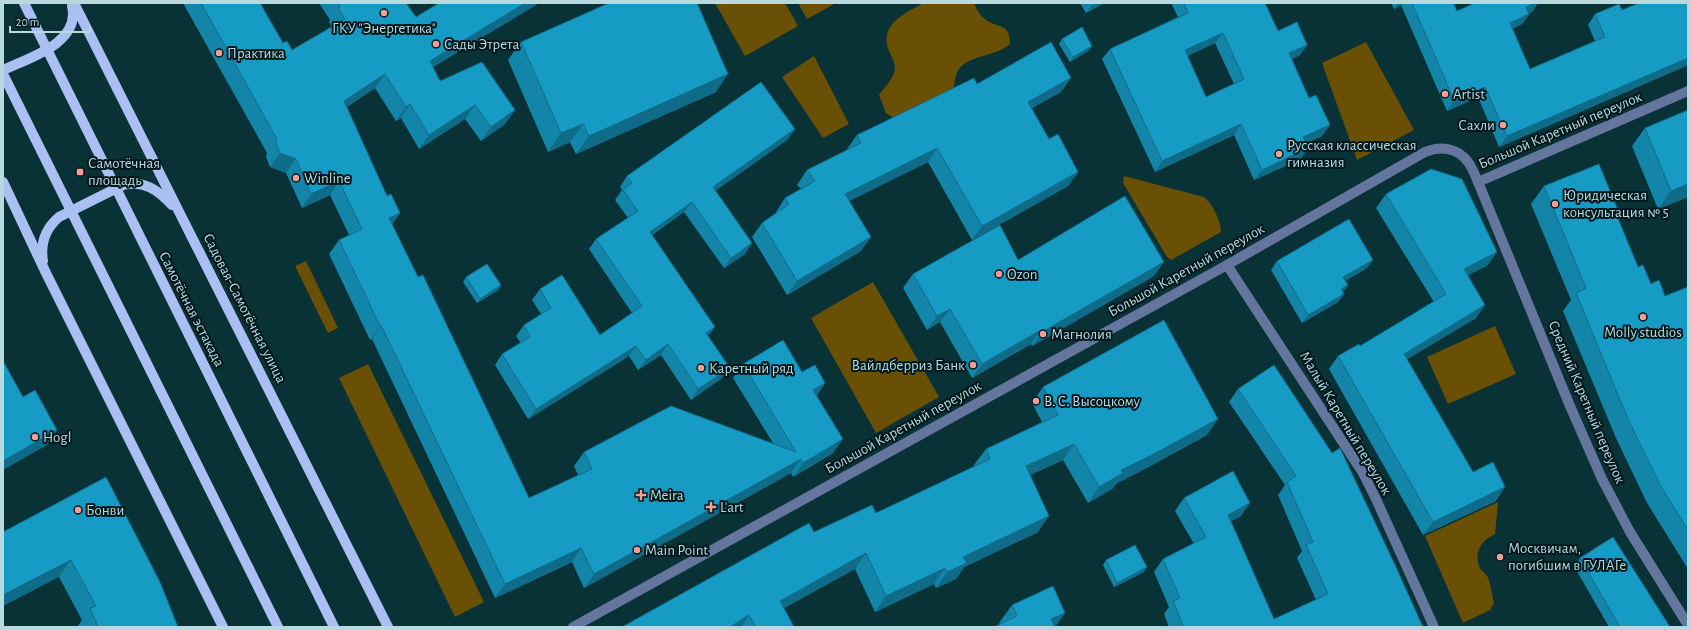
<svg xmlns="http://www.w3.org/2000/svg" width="1691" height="630" font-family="'Alegreya Sans',sans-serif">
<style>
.green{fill:#6a5004}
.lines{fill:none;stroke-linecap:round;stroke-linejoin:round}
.minor{stroke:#64759e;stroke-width:10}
.major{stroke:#aac0f3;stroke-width:10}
.major-bridge{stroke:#aac0f3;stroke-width:10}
.wall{fill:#1385a9;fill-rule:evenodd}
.shaded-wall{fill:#0f6c89}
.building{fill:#169bc4;stroke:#0f6c89;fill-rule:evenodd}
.poi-dot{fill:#f59c93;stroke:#00181c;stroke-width:1.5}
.labels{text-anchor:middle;stroke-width:4;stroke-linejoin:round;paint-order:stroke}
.poi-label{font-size:15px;fill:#b8dadf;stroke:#00181c;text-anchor:start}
.street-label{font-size:15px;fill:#b8dadf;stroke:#00181c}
</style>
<rect width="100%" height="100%" fill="#083236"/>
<g class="green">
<path d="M715,3H785L798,26L745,56Z"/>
<path d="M798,3H836L807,19Z"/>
<path d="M924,3H974C976,8 980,16 985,19C996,29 1010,21 1010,44C997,56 967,56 959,69C955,74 955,83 953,90L897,120L886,113L879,95C884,88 895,77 895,68C895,60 888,52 887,44C883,22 909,11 924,3Z"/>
<path d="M1366,42L1414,130L1357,160L1322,63Z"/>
<path d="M814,56L849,124L823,138L782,77Z"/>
<path d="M1124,176L1204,197C1213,204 1221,222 1221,232L1171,260L1167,257L1123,183Z"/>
<path d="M306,261L338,328L328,333L295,266Z"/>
<path d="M873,282L939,397L876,433L811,318Z"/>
<path d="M1495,326L1516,374L1448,404L1427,357Z"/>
<path d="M368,364L484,602L455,617L339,378Z"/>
<path d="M1498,502L1495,534C1481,540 1473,554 1480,568C1482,572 1487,574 1488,578C1491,585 1492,595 1494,603L1490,610L1463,623L1425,536Z"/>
</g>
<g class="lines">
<g class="minor">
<path d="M1478,182L1688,91"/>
<path d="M1227,265L1363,473L1376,499L1434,627"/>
<path d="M573,627L1227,265L1425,152C1440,146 1457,147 1468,162C1472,167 1475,175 1478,182L1570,406L1602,479L1630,532L1688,625"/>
</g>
<g class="major">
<path d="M74,3L388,627"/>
<path d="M3,70C29,58 81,43 72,6"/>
<path d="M3,182L46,273L223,627"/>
<path d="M43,261C40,243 45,229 59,217L123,185C144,180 158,190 172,205"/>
</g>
<g class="major-bridge">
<path d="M24,3L334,627"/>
<path d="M3,74L278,627"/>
</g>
</g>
<g class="wall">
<path d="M183,3H260L283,43L292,50L332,27L329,22L330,20L319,3H406L416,17L539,3L433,67L440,81L505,124L481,141L465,119L419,149L401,118L396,121L375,88L347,107L387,196L400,213L392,224L418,277L529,498L578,475L574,466L584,452L773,443L733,378L743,364L802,372L825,383L817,395L833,453L793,477L791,473L584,588L572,562L495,598L372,339L370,340L329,254L339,240L349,235L330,195L302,208L286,173L270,167L266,157L267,153Z"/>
<path d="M1080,3H1104L1086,13Z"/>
<path d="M1171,3H1265L1278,31L1307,45L1300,55L1292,59L1322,136L1306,143L1301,159L1254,180L1234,135L1155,172L1102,59L1110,49L1178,17ZM1215,43L1234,84L1206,97L1187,56Z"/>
<path d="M1391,3H1453L1457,11L1475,3H1538L1532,12L1529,13V14L1522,24L1512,29L1530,69L1595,41L1588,25L1595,14L1622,10L1688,3V65L1499,147L1478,97L1447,111L1401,5L1394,9Z"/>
<path d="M1062,39L1092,46L1089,50L1070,62L1059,44Z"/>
<path d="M521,42L716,92L576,154L570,142L548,152L508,60Z"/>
<path d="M977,84L1061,92L1031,108L1049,139L1078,172L1068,186L972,240L928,162L849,201L861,251L787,295L752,237L762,223L776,213V212L785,198L801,189L797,185L807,170L848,150L847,149L857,135Z"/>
<path d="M1645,128L1688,197L1658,209L1632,146Z"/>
<path d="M795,129L787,140L715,191L745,254L724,268L684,212L652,235L715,327L708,336L730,368L722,378L691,400L661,355L638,370L629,356L528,419L495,365L502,354L521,343L516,336L524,325L541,314L532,300L540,289L600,335L632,313L589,249L596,239L628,218L615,200L622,190L620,187L627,176Z"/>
<path d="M1544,186L1618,218L1638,267L1651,284L1665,296L1688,287V569L1647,503L1616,438L1563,311L1571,300L1531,204Z"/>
<path d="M1386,194L1488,265L1468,275L1476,318L1407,359L1473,472L1496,501L1423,535L1329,369L1338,356L1360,346L1434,302L1376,208Z"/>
<path d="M1018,260L1154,276L1032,346L1031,344L972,378L940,322L927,330L903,288L913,274Z"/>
<path d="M1277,261L1367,268L1345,281L1348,285L1343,292L1344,294L1338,302L1302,323L1271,270Z"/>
<path d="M466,277L501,285L498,290L477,303L463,282Z"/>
<path d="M1043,387L1207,435L1141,471L1117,483L1112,489L1088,503L1063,460L1030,475L1038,532L964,567L956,579L936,588L934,584L875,612L855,569L784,608L794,627H622L814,532L876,513L975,466L974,465L986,449L1042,422L1032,403Z"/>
<path d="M1238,389L1423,627H1169L1164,614L1169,607L1154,572L1163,559L1194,544L1175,511L1184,498L1241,516L1231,521L1274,619L1316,600L1297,558L1302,551L1278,495L1285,485L1229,402Z"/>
<path d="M106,477L178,627H79L78,626L82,620L59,577Z"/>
<path d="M1580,558L1670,627H1609L1574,566Z"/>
<path d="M1106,560L1144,572L1114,587L1103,565Z"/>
<path d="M1012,605L1065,613L1055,627L1000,625L999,623Z"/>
</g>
<g class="shaded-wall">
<path d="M525,3H539L420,74L430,61Z"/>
<path d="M1095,3H1104L1086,13L1092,5Z"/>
<path d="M1398,3H1402L1401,5L1394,9Z"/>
<path d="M1535,3H1538L1532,12L1518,18L1526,7Z"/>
<path d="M1529,14L1522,24L1503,33L1510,23Z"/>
<path d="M1223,33L1215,43L1177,61L1185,50Z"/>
<path d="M1307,45L1300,55L1281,64L1289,53Z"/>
<path d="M1092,46L1089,50L1070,62L1073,57Z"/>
<path d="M1688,58V65L1499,147L1507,136Z"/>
<path d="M385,74L375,88L334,115L344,101Z"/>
<path d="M728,74L716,92L576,154L589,136Z"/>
<path d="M1071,78L1061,92L1018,116L1028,102Z"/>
<path d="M1485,87L1478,97L1447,111L1454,100Z"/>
<path d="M410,104L401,118L396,121L406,107Z"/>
<path d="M475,105L465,119L419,149L429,135Z"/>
<path d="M515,110L505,124L481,141L491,127Z"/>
<path d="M583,124L570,142L548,152L561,133Z"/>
<path d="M1241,124L1234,135L1155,172L1162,161Z"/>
<path d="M1330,125L1322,136L1295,148L1303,137Z"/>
<path d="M795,129L787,140L705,198L713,187Z"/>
<path d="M937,148L928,162L835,208L845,194Z"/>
<path d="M1308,148L1301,159L1254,180L1262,170Z"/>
<path d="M280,153L296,159L286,173L270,167Z"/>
<path d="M1078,172L1068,186L972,240L982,226Z"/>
<path d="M339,181L330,195L302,208L311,194Z"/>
<path d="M1688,184V197L1658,209L1671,191Z"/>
<path d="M692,202L684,212L642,242L650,232Z"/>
<path d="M400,213L390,227L389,218Z"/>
<path d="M871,237L861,251L787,295L797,281Z"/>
<path d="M752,243L745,254L724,268L731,258Z"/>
<path d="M1497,252L1488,265L1454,282L1464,269Z"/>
<path d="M1373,260L1367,268L1337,286L1343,277Z"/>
<path d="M1164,262L1154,276L1032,346L1042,332Z"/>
<path d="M501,285L498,290L477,303L480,299Z"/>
<path d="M1348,285L1342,293L1341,289Z"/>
<path d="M1344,294L1338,302L1302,323L1308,315Z"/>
<path d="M1485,305L1476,318L1394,367L1404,354Z"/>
<path d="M950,309L940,322L927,330L937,316Z"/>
<path d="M381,325L372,339L370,340L380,326Z"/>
<path d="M715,327L707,337L706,333Z"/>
<path d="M1041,330L1031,344L972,378L982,364Z"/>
<path d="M668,344L661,355L638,370L646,360Z"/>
<path d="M636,346L629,356L528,419L536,409Z"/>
<path d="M730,368L722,378L691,400L698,389Z"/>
<path d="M825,383L816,397L813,390Z"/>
<path d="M1218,419L1207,435L1141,471L1117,483L1112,489L1088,503L1099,487L1121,470Z"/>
<path d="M57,430L47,445L3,470V461Z"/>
<path d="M843,439L833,453L793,477L803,463Z"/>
<path d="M1074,444L1063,460L1014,482L1026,466Z"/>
<path d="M801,459L791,473L584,588L594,574Z"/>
<path d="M1505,487L1496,501L1423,535L1433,522Z"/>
<path d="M1250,503L1241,516L1219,528L1228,515Z"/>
<path d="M1049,516L1038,532L964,567L956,579L936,588L947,572L963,557Z"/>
<path d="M581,548L572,562L495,598L505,584Z"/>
<path d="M866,553L855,569L769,616L780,601Z"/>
<path d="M71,560L59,577L3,606V595Z"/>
<path d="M1147,567L1144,572L1114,587L1117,583Z"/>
<path d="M945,568L934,584L875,612L886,596Z"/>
<path d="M1065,613L1055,627L1051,619Z"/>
<path d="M749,615L741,627H730Z"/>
</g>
<g class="building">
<path d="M201,3H260L283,43L287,41L292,50L345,19L338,8L340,7L338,3H406L416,17L439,3H525L430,61L440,81L482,62L515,110L491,127L475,105L429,135L410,104L406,107L385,74L344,101L387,196L391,194L400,213L389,218L418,277L423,275L529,498L592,469L584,452L671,406L796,452L743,364L783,340L802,372L815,365L825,383L813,390L843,439L803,463L801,459L594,574L581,548L505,584L381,325L380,326L339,240L362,229L339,181L311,194L296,159L280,153L276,143L277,139Z"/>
<path d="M609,3H697L728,74L589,136L583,124L561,133L521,42Z"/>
<path d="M1184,3H1265L1278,31L1297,22L1307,45L1289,53L1309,98L1316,95L1330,125L1303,137L1308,148L1262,170L1241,124L1162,161L1110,49L1188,13ZM1223,33L1244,79L1206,97L1185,50Z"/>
<path d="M1412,3H1453L1457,11L1475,3H1535L1526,7L1529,14L1510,23L1530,69L1605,37L1595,14L1619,4L1622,10L1639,3H1688V58L1507,136L1485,87L1454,100Z"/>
<path d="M1082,27L1092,46L1073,57L1062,39Z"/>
<path d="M1051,42L1071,78L1028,102L1049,139L1058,134L1078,172L982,226L937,148L845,194L871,237L797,281L762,223L789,204L785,198L815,181L807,170L861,143L857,135L974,78L977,84Z"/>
<path d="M761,82L795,129L713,187L752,243L731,258L692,202L650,232L715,327L706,333L730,368L698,389L668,344L646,360L636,346L536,409L502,354L530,337L524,325L551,308L540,289L562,275L600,335L642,306L596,239L638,211L623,190L632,183L627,176Z"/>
<path d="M1688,110V184L1671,191L1645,128Z"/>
<path d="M1599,164L1620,215L1617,216L1638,267L1643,265L1651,284L1659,280L1665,296L1688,287V530L1660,485L1628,419L1576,293L1586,288L1544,186Z"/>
<path d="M1431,169L1462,179L1497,252L1464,269L1485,305L1404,354L1473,472L1493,462L1505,487L1433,522L1338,356L1359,344L1360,346L1446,294L1386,194Z"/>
<path d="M1125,196L1164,262L1042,332L1041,330L982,364L950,309L937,316L913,274L1000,225L1018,260Z"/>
<path d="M1349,219L1373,260L1343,277L1348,285L1341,289L1344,294L1308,315L1277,261Z"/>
<path d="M487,264L501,285L480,299L466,277Z"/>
<path d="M1164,320L1218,419L1152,455L1121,470L1123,473L1099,487L1074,444L1026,466L1049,516L963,557L967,563L947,572L945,568L886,596L866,553L780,601L794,627H756L749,615L730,627H622L809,523L814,532L872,505L876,513L990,459L986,449L1058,415L1043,387Z"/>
<path d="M3,361L23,397L35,390L57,430L3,461Z"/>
<path d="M1274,365L1332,453L1340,448L1396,567L1423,627H1184L1173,601L1180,598L1163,559L1206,537L1184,498L1233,471L1250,503L1228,515L1274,619L1328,594L1306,545L1313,542L1287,482L1296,476L1238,389Z"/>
<path d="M106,477L160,582L178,627H98L90,608L96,606L71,560L3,595V532Z"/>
<path d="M1613,537L1670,627H1620L1580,558Z"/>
<path d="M1135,545L1147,567L1117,583L1106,560Z"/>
<path d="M1053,586L1065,613L1051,619L1055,627H994L1017,616L1012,605Z"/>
</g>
<g class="poi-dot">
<circle cx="384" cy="13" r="4"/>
<circle cx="436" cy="44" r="4"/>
<circle cx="219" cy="53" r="4"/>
<circle cx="1445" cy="94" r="4"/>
<circle cx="1503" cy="125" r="4"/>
<circle cx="1279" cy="154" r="4"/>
<rect x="76" y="168" width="8" height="8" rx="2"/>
<circle cx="296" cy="178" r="4"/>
<circle cx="1555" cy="204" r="4"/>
<circle cx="999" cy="274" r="4"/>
<circle cx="1643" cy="317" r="4"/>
<circle cx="1043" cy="334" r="4"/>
<circle cx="973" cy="365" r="4"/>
<circle cx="701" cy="368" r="4"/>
<circle cx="1036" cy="401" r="4"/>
<circle cx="35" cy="437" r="4"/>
<path d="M639 489h4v4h4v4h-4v4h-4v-4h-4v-4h4z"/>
<path d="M709 501h4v4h4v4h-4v4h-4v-4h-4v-4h4z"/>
<circle cx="78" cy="510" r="4"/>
<circle cx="637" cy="550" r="4"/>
<circle cx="1500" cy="557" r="4"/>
</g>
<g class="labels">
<g class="poi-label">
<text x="384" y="33" text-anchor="middle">ГКУ "Энергетика"</text>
<text x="444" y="49">Сады Этрета</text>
<text x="227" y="58">Практика</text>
<text x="1453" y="99">Artist</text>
<text x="1495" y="130" text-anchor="end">Сахли</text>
<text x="1287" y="150">Русская классическая<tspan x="1287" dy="17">гимназия</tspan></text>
<text x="88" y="168">Самотёчная<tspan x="88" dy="17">площадь</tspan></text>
<text x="304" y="183">Winline</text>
<text x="1563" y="200">Юридическая<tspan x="1563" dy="17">консультация № 5</tspan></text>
<text x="1007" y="279">Ozon</text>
<text x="1643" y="337" text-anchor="middle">Molly studios</text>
<text x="1051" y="339">Магнолия</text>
<text x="965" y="370" text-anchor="end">Вайлдберриз Банк</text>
<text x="709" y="373">Каретный ряд</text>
<text x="1044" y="406">В. С. Высоцкому</text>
<text x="43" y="442">Hogl</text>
<text x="650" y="500">Meira</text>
<text x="720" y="512">L'art</text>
<text x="86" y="515">Бонви</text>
<text x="1508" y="553">Москвичам,<tspan x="1508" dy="17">погибшим в ГУЛАГе</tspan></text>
<text x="645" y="555">Main Point</text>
</g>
<g class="street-label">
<text transform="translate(1560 130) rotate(-23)" y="5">Большой Каретный переулок</text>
<text transform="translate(1186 270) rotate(-29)" y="5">Большой Каретный переулок</text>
<text transform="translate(245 308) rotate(63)" y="5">Садовая-Самотёчная улица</text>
<text transform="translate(192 309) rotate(63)" y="5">Самотёчная эстакада</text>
<text transform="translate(1587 402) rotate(67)" y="5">Средний Каретный переулок</text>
<text transform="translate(1346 423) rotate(59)" y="5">Малый Каретный переулок</text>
<text transform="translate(903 427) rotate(-29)" y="5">Большой Каретный переулок</text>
</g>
</g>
<rect width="1691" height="630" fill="none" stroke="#b8dadf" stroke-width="8"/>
<path d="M10 26v6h80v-6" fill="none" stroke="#b8dadf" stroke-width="2"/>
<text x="16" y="26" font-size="12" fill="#b8dadf" stroke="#00181c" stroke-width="3" paint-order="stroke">20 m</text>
</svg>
